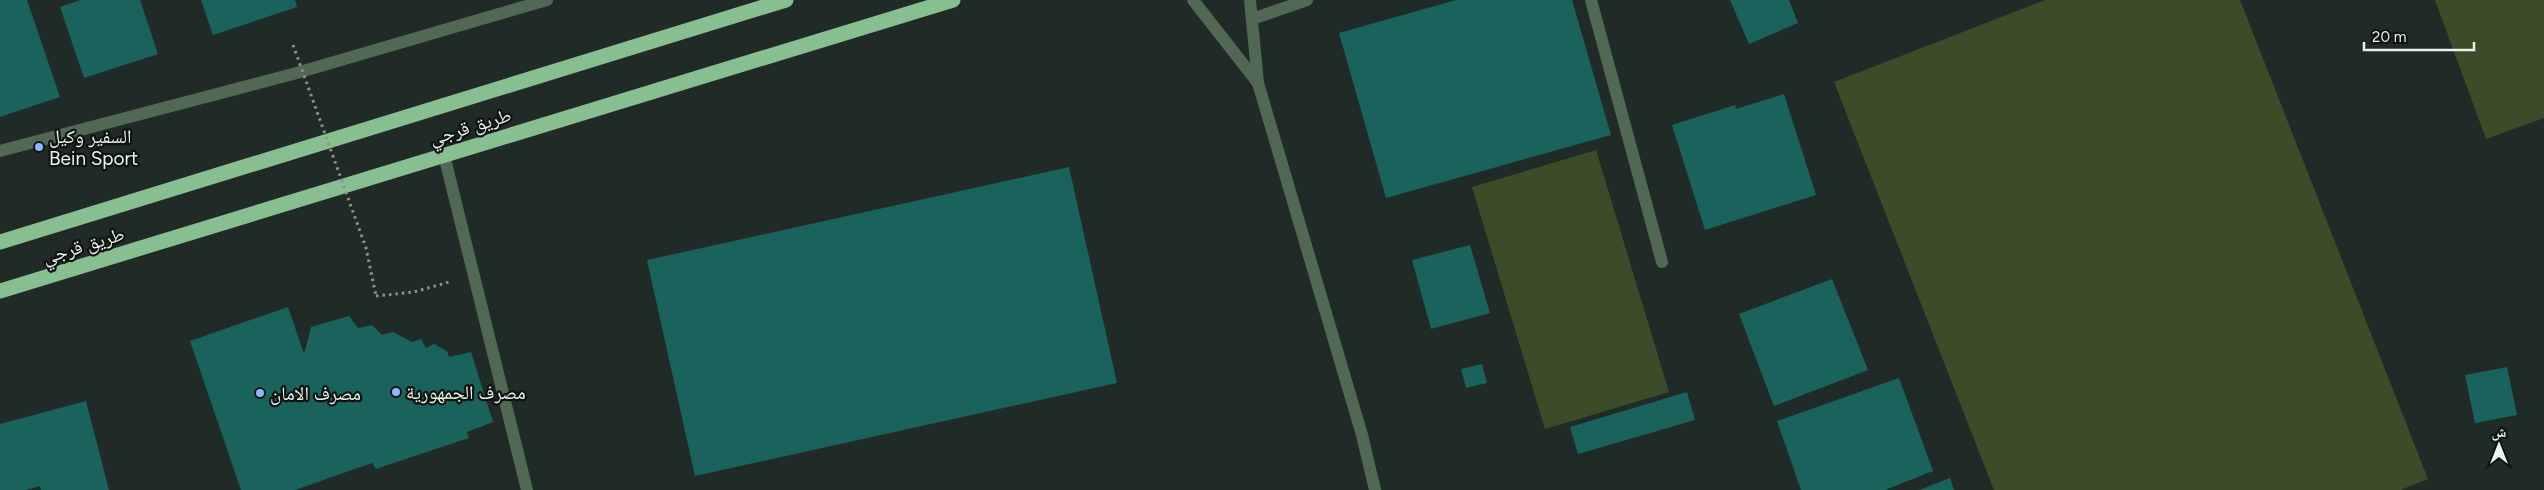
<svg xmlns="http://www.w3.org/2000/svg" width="2544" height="490" font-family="Figtree,'Noto Naskh Arabic',sans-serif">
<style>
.green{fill:#3a4d28}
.building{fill:#19635c}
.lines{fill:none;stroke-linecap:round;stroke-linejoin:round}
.path{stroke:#89938f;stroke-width:3;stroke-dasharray:2.5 4;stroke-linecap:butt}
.lane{stroke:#516855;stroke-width:12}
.street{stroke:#516855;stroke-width:12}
.highway{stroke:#87bf91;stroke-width:15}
.path-bridge{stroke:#89938f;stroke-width:3;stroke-dasharray:2.5 4;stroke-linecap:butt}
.poi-dot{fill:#90b8fd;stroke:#0e1310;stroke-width:2}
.labels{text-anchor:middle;stroke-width:4.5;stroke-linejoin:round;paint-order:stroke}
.street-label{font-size:19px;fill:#ebf3ef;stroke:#0e1310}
.poi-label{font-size:19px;fill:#ebf3ef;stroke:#0e1310;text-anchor:start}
</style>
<rect width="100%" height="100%" fill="#202b27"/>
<g class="green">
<path d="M2045,0H2240L2428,479L2400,490H1994L1834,82Z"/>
<path d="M2435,0H2544V118L2486,139Z"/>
<path d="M1596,150L1669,392L1545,429L1472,187Z"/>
</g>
<g class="building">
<path d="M0,0H27L60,97L0,117Z"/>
<path d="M80,0H140L158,54L84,78L60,7Z"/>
<path d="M201,0H295L297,7L213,35Z"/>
<path d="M1456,0H1572L1611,135L1386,198L1339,33Z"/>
<path d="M1730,0H1789L1798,23L1749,44Z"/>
<path d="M1784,94L1816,195L1705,230L1672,125L1735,105L1736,109Z"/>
<path d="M1069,167L1117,383L695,476L647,260Z"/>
<path d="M1470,245L1490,313L1431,329L1412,260Z"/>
<path d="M1832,279L1868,370L1774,406L1739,314Z"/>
<path d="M288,307L304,354L311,327L349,316L358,328L372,325L382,335L393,332L412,342L421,339L426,348L434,344L447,351L449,357L471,352L493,422L467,432L469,438L376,469L372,463L295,490H241L190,341Z"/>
<path d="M1482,364L1487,383L1466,388L1461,369Z"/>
<path d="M2507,367L2517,415L2475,423L2465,375Z"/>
<path d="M1899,378L1933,471L1885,490H1801L1777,421Z"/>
<path d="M1687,392L1695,420L1578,454L1570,427Z"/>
<path d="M86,401L109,490H41L40,486L26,490H0V424Z"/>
<path d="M1950,478L1954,490H1919Z"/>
</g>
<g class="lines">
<path class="path" d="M376,296L414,292L449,282"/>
<g class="lane">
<path d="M1193,0L1258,83"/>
<path d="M1250,0L1258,83L1362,435L1375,490"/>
<path d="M1591,0L1662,262"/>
<path d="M1252,19L1307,0"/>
<path d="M444,155L527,490"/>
</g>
<path class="street" d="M0,151L293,74L547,0"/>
<g class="highway">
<path d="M0,242L786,0"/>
<path d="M0,291L953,0"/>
</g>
<path class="path-bridge" d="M293,45L366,248L376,296"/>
</g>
<g class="poi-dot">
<circle cx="39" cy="147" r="5"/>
<circle cx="396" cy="392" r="5"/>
<circle cx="260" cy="393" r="5"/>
</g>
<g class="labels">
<g class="street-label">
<text transform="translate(470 126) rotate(-17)" y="7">طريق قرجي</text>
<text transform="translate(83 245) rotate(-17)" y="7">طريق قرجي</text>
</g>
<g class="poi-label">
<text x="49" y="143">السفير وكيل<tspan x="49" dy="22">Bein Sport</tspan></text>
<text x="406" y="399">مصرف الجمهورية</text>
<text x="270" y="400">مصرف الامان</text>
</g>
</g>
<g transform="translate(2499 445)" stroke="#0e1310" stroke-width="4" paint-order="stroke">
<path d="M0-4L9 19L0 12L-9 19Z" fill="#ebf3ef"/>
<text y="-8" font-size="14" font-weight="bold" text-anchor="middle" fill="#ebf3ef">ش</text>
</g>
<path d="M2364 42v8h110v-8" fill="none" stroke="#ebf3ef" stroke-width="2.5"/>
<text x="2372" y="42" font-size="15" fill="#ebf3ef" stroke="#0e1310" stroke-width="4" paint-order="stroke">20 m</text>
</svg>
